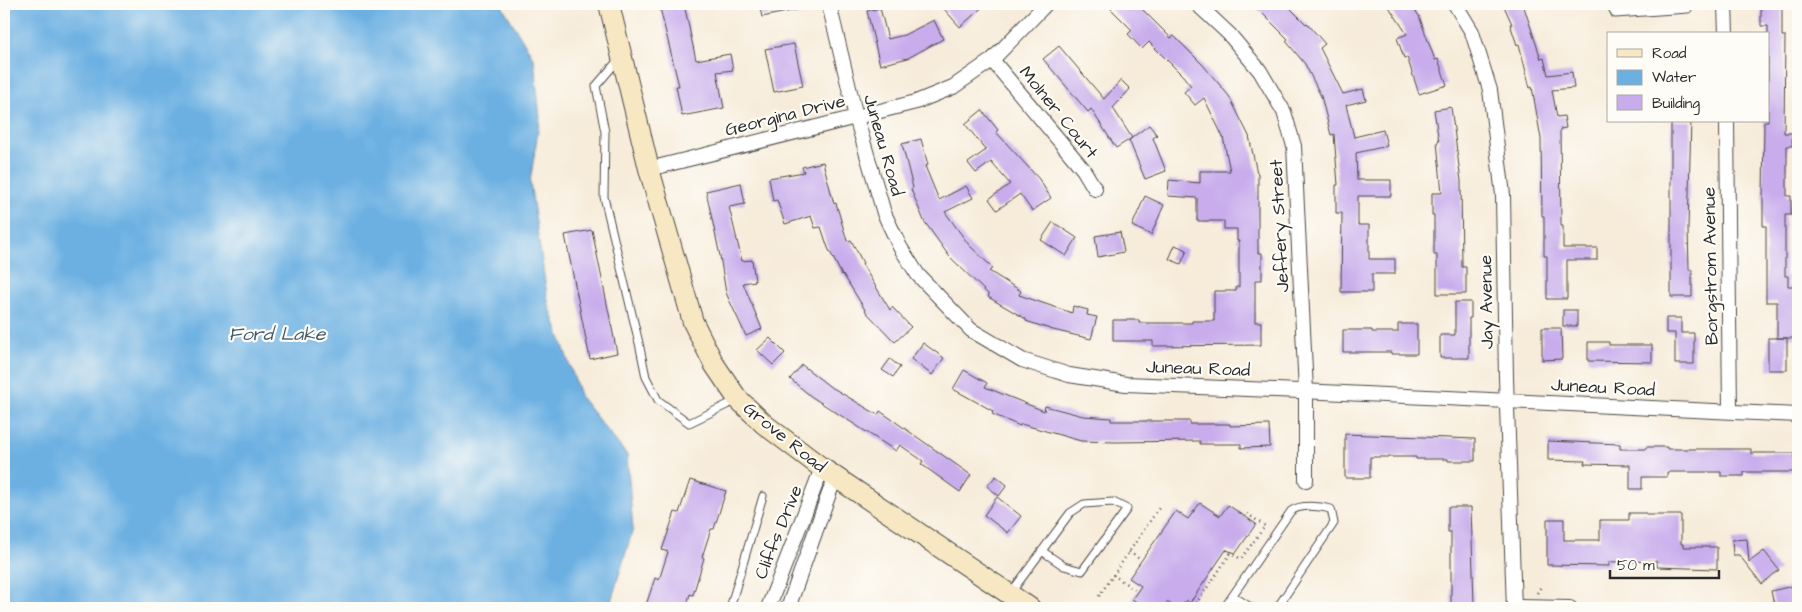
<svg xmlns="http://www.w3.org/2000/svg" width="1802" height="612" font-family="'Architects Daughter',sans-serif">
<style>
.water{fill:#6cb0e2;stroke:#4c6e86}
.building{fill:#c8acec}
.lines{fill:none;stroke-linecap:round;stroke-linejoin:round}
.service-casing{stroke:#4a4845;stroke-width:9}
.minor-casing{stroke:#4a4845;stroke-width:16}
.secondary-casing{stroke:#4a4845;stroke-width:22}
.path{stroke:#4a4845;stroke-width:2.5;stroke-dasharray:1 4;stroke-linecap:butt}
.service{stroke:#fff;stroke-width:7}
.minor{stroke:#fff;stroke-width:14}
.secondary{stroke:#f7e8c3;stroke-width:20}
.labels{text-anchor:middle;stroke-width:4.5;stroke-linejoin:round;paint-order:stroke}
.street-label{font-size:18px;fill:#2b2b2b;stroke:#fdfcf7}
.water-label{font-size:19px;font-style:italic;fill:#425a6b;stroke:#fdfcf7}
</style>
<rect width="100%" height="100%" fill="#fdfcf7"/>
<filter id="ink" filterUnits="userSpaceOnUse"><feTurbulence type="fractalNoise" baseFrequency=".02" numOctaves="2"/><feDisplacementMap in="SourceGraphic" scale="10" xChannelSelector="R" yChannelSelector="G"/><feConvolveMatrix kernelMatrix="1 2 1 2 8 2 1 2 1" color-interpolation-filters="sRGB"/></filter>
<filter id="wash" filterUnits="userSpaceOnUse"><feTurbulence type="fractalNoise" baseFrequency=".0096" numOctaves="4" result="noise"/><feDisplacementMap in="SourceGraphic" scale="20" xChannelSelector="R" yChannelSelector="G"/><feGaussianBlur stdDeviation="1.12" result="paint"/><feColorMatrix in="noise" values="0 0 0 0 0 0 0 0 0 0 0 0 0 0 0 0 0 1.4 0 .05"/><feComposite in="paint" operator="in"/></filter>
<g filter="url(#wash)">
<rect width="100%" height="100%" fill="#f7ecda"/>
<path class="water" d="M4,4H501L534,59L540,118L530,182L548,302L581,398L627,455L633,529L609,608H4Z"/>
<g id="blocks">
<g class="building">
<path d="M659,4H684L696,60L730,54L733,70L717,72L724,108L682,116L676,86H679Z"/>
<path d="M759,4H800L801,9L762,17Z"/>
<path d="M951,4H986L960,27L944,9Z"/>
<path d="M1106,4H1137L1171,38L1174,36L1203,65L1229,96L1249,136L1257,173H1258V253H1262V280H1255V322H1261V345L1153,346V341H1113V320H1139V323H1192V321H1214V291H1236V287H1239V241H1237V229H1224V221H1197V198L1168,196L1169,180L1200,183V171H1230L1223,137L1204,98L1195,105L1184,92L1191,86L1183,76L1149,42L1142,49L1128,34L1132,30Z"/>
<path d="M1253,4H1286L1306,24L1307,23L1325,44L1320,48L1343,94L1363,89L1366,100L1346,105L1354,137L1383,130L1387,146L1356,153L1357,180H1391V196H1358V225H1369V259H1395V274H1372V292H1341L1342,213H1336V185H1338L1334,134L1331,135L1321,96L1305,64L1286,41L1288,39Z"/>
<path d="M1387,4H1411L1419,16L1435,60L1438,59L1447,85L1419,94L1407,57L1404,58L1397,38L1407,34Z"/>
<path d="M1503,4H1523L1541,59L1544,58L1548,75L1572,72L1574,88L1552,90L1557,117L1564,116L1566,128L1560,129L1561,226H1563V248H1597V260H1567V299H1547V256H1544V216H1542L1541,139L1532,87L1530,88L1519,44L1517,45L1510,24H1512Z"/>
<path d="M1761,4H1782V36H1785L1784,133H1792V146H1787V196H1791V215H1785V276H1788V286H1795L1796,338H1777V302H1766V226H1763V196L1764,121H1768V26H1761Z"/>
<path d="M880,8L888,39L904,35L934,20L943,39L908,58L880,65L867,11Z"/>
<path d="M794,44L803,86L774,92L765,49Z"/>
<path d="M1059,46L1104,99L1121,80L1130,89L1113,108L1132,138L1116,148L1091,109L1088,112L1043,59Z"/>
<path d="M1451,107L1461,181L1462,267H1466V294H1437V255H1434V215H1432V193H1442L1437,142H1439L1434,110Z"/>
<path d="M982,110L998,130L996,132L1039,179L1051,198L1032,211L1020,194L997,210L989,199L1010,184L991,162L976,173L968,163L986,150L965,124Z"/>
<path d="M1671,121H1691L1688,228L1689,270H1692V297H1671Z"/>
<path d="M1149,125L1157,135L1153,138L1166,171L1145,179L1129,140Z"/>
<path d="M921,139L928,165L925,166L939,200L966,186L973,198L945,212L969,245L993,268L989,271L1021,291L1019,295L1072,313L1073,306L1088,310L1087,315L1097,317L1091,339L1053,330L1026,321V319L988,297L989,295L949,256L924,221L911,189L913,188L902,144Z"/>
<path d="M823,162L834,204L836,203L847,241L851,240L863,263L862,264L890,310L892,307L911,327L895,342L867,313L843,274L842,275L828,248L821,227L815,228L811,216L785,224L777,200L773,201L769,178L804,172L802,167Z"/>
<path d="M741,183L745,204L729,207L742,261L752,260L755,281L743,283L762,329L746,336L726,293L720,256L706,191Z"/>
<path d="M1145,196L1164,205L1151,235L1132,226Z"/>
<path d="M1053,222L1077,238L1066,256L1041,240Z"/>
<path d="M592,230L617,353L590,359L565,235Z"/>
<path d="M1120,232L1124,252L1098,257L1095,236Z"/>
<path d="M1175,245L1187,250L1181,264L1169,259Z"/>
<path d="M1455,302H1471V318H1469V358H1440V335H1455Z"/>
<rect x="1563" y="310" width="14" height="16"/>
<path d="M1666,318H1681V333H1694V364H1675V333H1666Z"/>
<path d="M1398,324H1417V354H1391V352H1343V330H1372V332H1398Z"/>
<path d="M1542,328H1561L1562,359L1542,360Z"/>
<path d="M770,338L785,353L773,365L757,350Z"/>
<rect x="1768" y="338" width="19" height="32"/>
<path d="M1588,342H1609V345H1652V362L1588,361Z"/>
<path d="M923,343L944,358L932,375L911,359Z"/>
<path d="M890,359L900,367L893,377L882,370Z"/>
<path d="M802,365L833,389V388L878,415L880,411L971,475L960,492L921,464L923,461L900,445L896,451L812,397L790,379Z"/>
<path d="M964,370L987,383L985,387L1044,411L1045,406L1083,416L1111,418V421H1190V424H1230V426L1269,425L1270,447L1241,448V444H1200V441L1115,442L1081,441L1021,424L1020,426L992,414L993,411L953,389Z"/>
<path d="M1345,434L1475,439V461H1448V459H1416V457H1370V478H1345Z"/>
<path d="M1548,441L1620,444V449H1646V447H1667V449H1751V453H1795V472H1744V476H1721V472H1667V477H1642V489H1630V465L1584,464L1585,461L1548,460Z"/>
<path d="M996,476L1007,485L999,496L987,486Z"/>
<path d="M690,480L726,491L714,529H711L702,557L704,558L693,595L690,594L686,608H645L655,578L659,580L668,552L662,550L675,512L679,513Z"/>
<path d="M997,497L1021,516L1008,533L984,515Z"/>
<path d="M1200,503L1220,516L1228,505L1256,524L1236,553L1226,550L1190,603L1186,600L1181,608H1176L1167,602L1163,608H1145L1132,599L1141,586L1129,578L1176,511L1188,519Z"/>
<path d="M1448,507H1471L1474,605H1451V532H1448Z"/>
<path d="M1629,513H1646V515H1681V544H1683V547H1717V569L1657,567V561L1609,562V566L1547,565V519H1564V540H1600V520H1629Z"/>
<path d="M1747,539L1749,562L1764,551L1779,570L1762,584L1739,555H1733L1732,540Z"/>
<path d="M1793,586L1795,595H1798V608H1775L1771,591Z"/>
</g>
</g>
</g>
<g filter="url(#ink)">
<use href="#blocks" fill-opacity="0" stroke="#4a4845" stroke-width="1"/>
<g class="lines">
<defs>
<g id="service">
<path d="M1610,4L1615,14L1688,9L1687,4"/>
<path d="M619,59L596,86L605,132L604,197L639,343L646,377L658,400L689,423L737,400"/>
<path d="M1010,594L1070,513L1084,504L1113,502L1127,509L1082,571L1064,566L1042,551"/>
<path d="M1233,596L1252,608"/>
<path d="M730,608L763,496"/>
<path d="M1224,608L1291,511C1300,504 1320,506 1331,509L1334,523L1277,608"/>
</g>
<g id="minor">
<path d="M829,4L856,117L884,213L900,247L918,275L971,330L1022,360L1069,375L1126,384L1323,392L1798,415"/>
<path d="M1197,4L1229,34L1260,71L1284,112L1294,146L1306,391V480"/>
<path d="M1455,4L1472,32L1490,90L1503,195L1506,378L1514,608"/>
<path d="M1725,4L1726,34"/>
<path d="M992,60L1083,169L1095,189"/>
<path d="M1727,121L1730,411"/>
<path d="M649,169L916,102L953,87L992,60L1046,4"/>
<path d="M1514,607L1570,608"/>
<path d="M768,608L822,468"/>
<path d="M788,608L835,477"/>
</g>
<path id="secondary" d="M609,4L649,169L693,322L714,364L737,398L764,424L822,468L1030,608"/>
</defs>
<use href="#service" class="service-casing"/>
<use href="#minor" class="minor-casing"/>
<use href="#secondary" class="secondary-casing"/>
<g class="path">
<path d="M1226,550L1231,553"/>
<path d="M1129,552L1141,560"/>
<path d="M1113,575L1137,591"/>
<path d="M1537,593L1542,585"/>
<path d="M1099,596L1159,508"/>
<path d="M1192,599L1197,603"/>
<path d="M1193,608L1231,553L1241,559L1265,526L1246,513"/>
</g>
<use href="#service" class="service"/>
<use href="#minor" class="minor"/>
<use href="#secondary" class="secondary"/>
</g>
</g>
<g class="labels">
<g class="street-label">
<text transform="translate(1059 112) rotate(51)" y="6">Molner Court</text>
<text transform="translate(785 115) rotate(-14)" y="6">Georgina Drive</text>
<text transform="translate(884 145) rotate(74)" y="6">Juneau Road</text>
<text transform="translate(1279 226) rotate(-93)" y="6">Jeffery Street</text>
<text transform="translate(1710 266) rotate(-91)" y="6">Borgstrom Avenue</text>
<text transform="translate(1486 302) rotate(-91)" y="6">Jay Avenue</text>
<text transform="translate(1198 368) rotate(2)" y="6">Juneau Road</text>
<text transform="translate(1603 387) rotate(3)" y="6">Juneau Road</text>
<text transform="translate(785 437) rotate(39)" y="6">Grove Road</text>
<text transform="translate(778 532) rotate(-68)" y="6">Cliffs Drive</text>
</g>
<g class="water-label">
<text x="277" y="340">Ford Lake</text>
</g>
</g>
<rect width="1802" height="612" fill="none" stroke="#fdfcf7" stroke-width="20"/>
<rect x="1607" y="32" width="162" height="90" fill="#fdfcf7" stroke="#a9a8a5"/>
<rect x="1617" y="49" width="25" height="8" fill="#f7e8c3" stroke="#a9a8a5"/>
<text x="1652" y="58" font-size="15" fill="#2b2b2b">Road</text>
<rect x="1617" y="70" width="25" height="15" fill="#6cb0e2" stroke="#a9a8a5"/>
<text x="1652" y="82" font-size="15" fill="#2b2b2b">Water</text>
<rect x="1617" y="95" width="25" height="15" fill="#c8acec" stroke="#a9a8a5"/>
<text x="1652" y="108" font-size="15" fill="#2b2b2b">Building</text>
<path d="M1610 570v8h109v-8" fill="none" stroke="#2b2b2b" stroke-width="2.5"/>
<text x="1617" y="570" font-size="15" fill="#2b2b2b" stroke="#fdfcf7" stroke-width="4" paint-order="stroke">50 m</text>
</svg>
